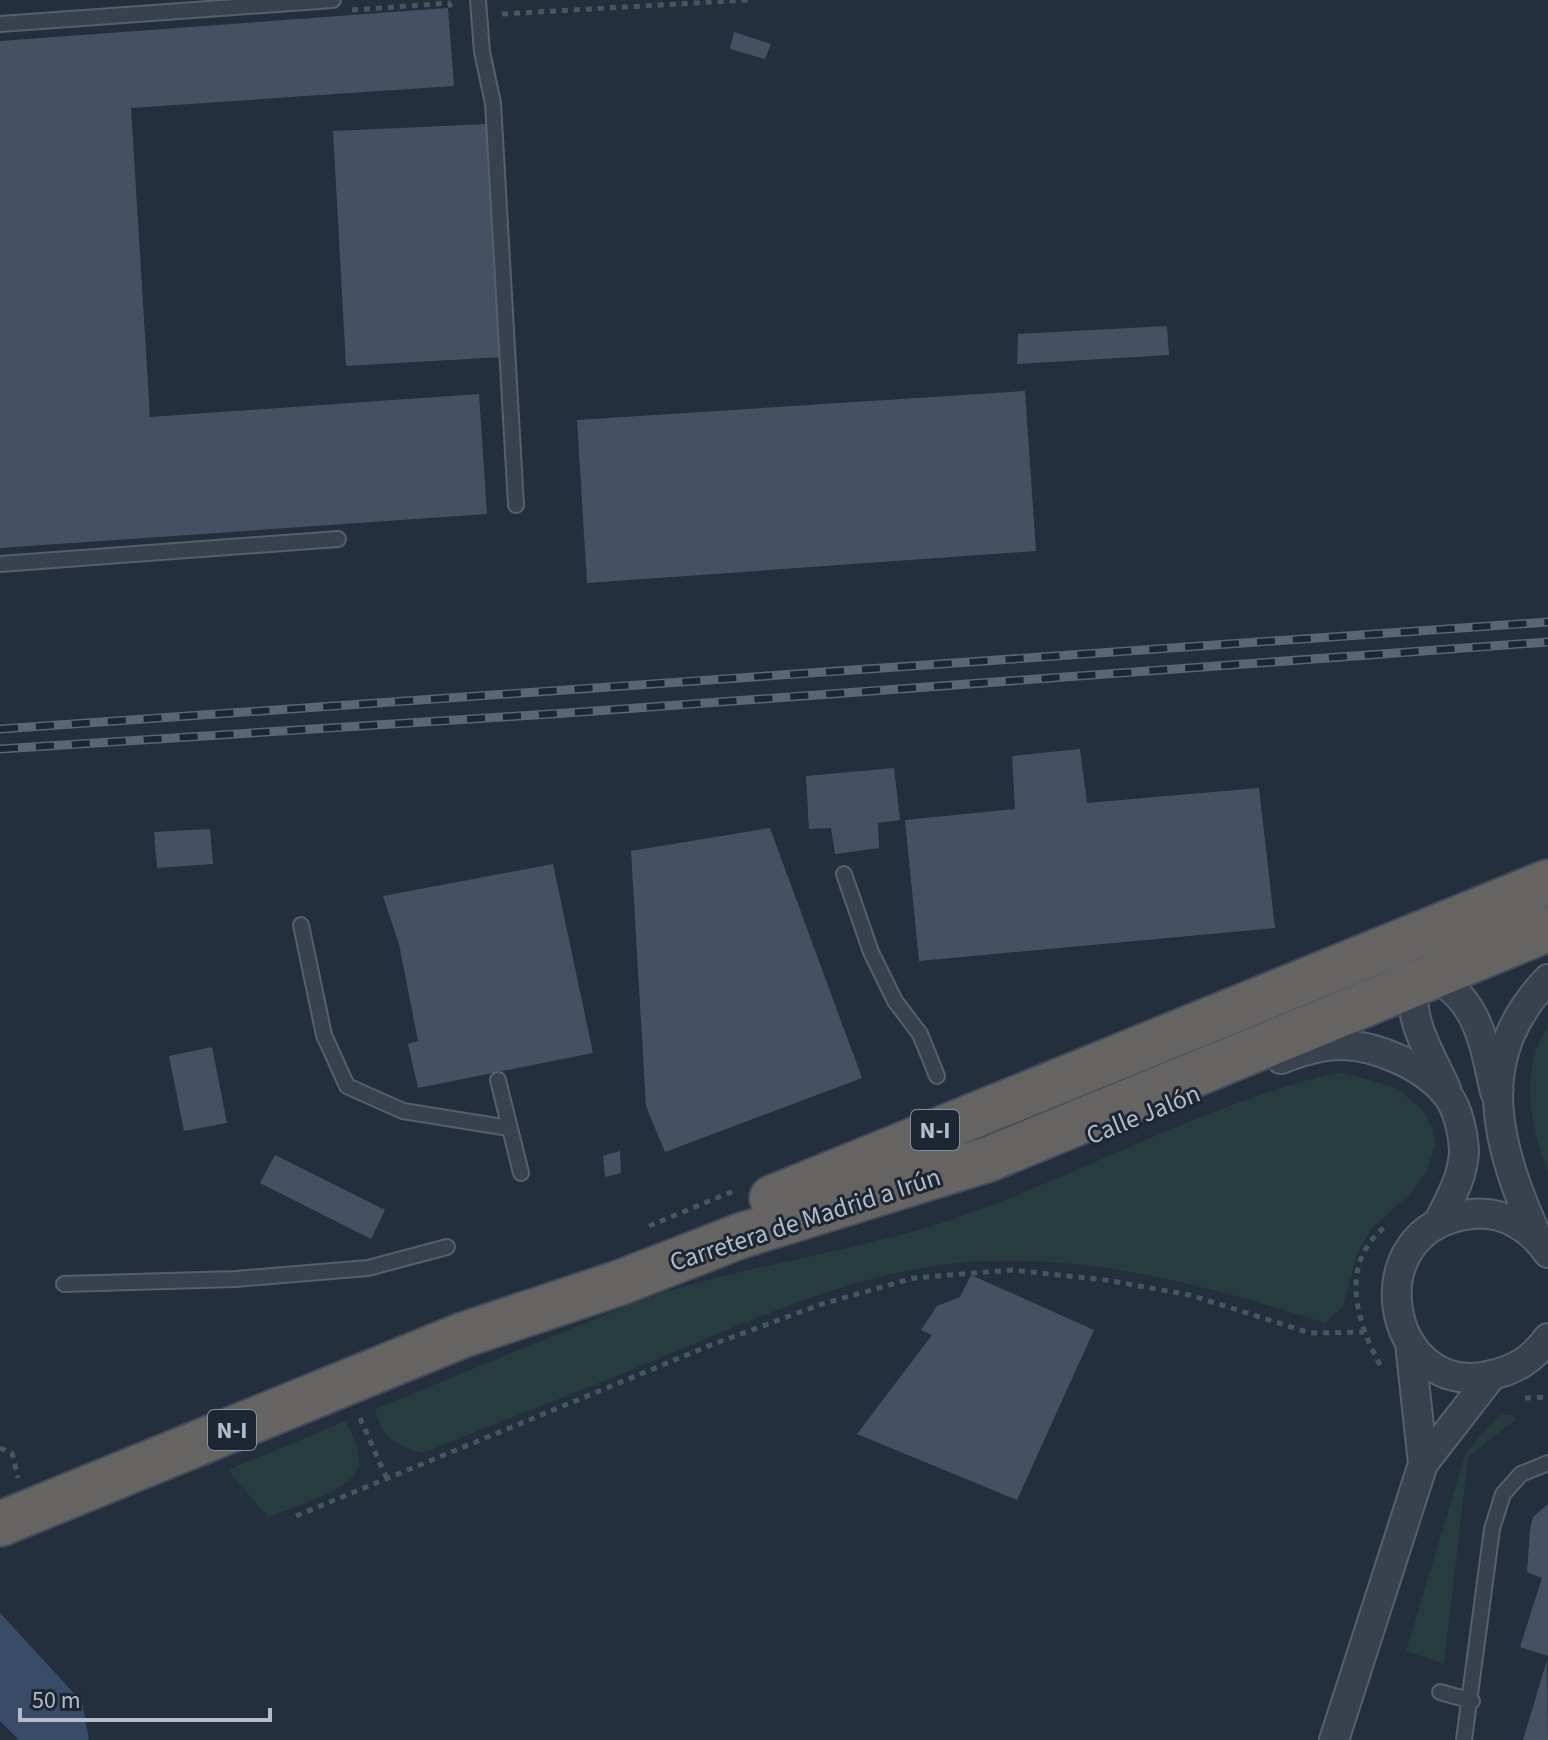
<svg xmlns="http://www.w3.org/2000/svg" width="1548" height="1740" font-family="'Source Sans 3',sans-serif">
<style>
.green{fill:#263c3f}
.water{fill:#394c67}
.building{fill:#455162}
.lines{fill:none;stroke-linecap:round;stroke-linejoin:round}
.service-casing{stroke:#565f6c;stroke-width:18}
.minor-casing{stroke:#565f6c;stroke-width:32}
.trunk-casing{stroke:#434c59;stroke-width:48}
.path{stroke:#44595c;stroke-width:5;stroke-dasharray:6 6;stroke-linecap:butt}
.service{stroke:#38414e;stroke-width:14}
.minor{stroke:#38414e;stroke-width:28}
.trunk{stroke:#656462;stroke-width:44}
.rail-casing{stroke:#5a6575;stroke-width:9}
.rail{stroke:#1d2633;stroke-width:6;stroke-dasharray:18;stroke-linecap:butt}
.labels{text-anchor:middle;stroke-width:6;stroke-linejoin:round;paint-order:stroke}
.shield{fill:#1d2633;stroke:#878f9c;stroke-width:2}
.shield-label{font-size:24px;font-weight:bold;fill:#b4bcc9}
.street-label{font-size:26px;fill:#b4bcc9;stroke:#1d2633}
</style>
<rect width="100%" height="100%" fill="#242f3e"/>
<g class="green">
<path d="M1548,1026V1176C1532,1125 1517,1075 1548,1026Z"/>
<path d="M1340,1072L1397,1088L1423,1111L1433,1130L1435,1144L1427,1170L1411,1193L1372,1228L1357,1254L1343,1307L1325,1323C1211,1286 1091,1254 969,1262C858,1270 755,1319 653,1361C577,1392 500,1422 423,1453C395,1446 382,1437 375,1409L641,1300C750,1262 868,1252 976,1211C1098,1166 1214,1101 1340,1072Z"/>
<path d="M1500,1415H1511L1516,1419L1468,1457L1444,1664L1406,1651L1466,1452Z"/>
<path d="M346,1421C352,1434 360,1449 359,1464C358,1489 290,1508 268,1517L228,1470Z"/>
</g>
<path class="water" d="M0,1613L82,1702L89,1740H19L0,1721Z"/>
<g class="building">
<path d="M448,8L454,86L131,108L150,417L479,394L487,514L0,548V41Z"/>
<path d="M734,32L771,44L765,59L730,49Z"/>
<path d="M487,124L503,357L346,366L333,131Z"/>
<path d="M1167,326L1169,355L1017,364L1018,334Z"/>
<path d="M1025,391L1036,551L587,583L577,420Z"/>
<path d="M1080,749L1087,803L1259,788L1275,928L919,961L905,820L1015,809L1012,756Z"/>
<path d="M894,768L900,820L878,823L879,848L835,854L831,828L809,829L806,776Z"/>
<path d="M770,828L862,1078L665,1152L646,1106L631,851Z"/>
<path d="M210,829L213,864L157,868L154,832Z"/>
<path d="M553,864L593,1053L418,1088L408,1044L418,1041L399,944L383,896Z"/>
<path d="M212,1047L227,1123L184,1131L169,1056Z"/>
<path d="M620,1151L621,1173L605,1177L603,1156Z"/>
<path d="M275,1155L385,1210L371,1239L260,1183Z"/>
<path d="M971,1275L1094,1330L1017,1500L857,1434L932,1335L921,1330L937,1306L960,1297Z"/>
<path d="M1548,1504V1656L1520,1647L1542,1578L1527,1572L1530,1530L1533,1517Z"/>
<path d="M1547,1660L1548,1740H1523Z"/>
</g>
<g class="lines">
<defs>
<g id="service">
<path d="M478,0L482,52L493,103L516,505"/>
<path d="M0,24L333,0"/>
<path d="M0,564L338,539"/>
<path d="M844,874L871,952L895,1001L920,1034L937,1076"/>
<path d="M301,925L324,1035L347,1086L403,1111L509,1128"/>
<path d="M498,1080L521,1173"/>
<path d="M64,1284L236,1279L368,1268L447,1247"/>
<path d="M1440,1692L1472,1701"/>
<path d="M1464,1740L1492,1529L1503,1494L1521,1474L1548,1463"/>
</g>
<g id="minor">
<path d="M1419,971C1401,1012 1430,1052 1446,1089"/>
<path d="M1424,973C1478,993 1484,1043 1495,1092"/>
<path d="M1281,1059C1299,1052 1320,1045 1340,1045C1377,1045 1426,1067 1448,1096C1458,1109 1463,1133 1464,1149C1464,1176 1450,1199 1438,1223"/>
<path d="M1538,1239C1498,1148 1469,1061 1548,979"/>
<path d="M1548,1253C1531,1228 1503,1210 1471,1214C1354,1228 1387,1398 1488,1376C1515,1370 1532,1360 1548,1338"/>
<path d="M1410,1343L1423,1464"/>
<path d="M1334,1740L1423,1464L1492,1375"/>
</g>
<g id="trunk">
<path d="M772,1198L1548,882"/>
<path d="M0,1524L463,1335L619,1283L740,1236L989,1159L1548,929"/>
</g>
</defs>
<use href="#service" class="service-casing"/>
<use href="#minor" class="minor-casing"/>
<use href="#trunk" class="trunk-casing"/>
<g class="path">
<path d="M352,10L449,3L453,11"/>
<path d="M502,14L748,0"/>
<path d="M649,1226L736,1190"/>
<path d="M1380,1365C1356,1320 1338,1263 1387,1225"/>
<path d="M1525,1398L1548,1397"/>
<path d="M360,1418L387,1479"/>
<path d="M0,1448L12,1453L18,1478"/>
<path d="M296,1516L711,1345L822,1304L914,1278L1012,1270L1106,1280L1190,1295L1310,1333L1364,1332"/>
</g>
<use href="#service" class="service"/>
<use href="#minor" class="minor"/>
<use href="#trunk" class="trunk"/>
<defs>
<g id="rail">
<path d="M0,729L1548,622"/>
<path d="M0,749L581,712L1548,642"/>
</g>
</defs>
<use href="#rail" class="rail-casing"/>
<use href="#rail" class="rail"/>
</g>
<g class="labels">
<g class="shield">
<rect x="911" y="1110" width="48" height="40" rx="6"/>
<rect x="208" y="1410" width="48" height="40" rx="6"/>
</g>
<g class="shield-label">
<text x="935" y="1138">N-I</text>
<text x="232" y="1438">N-I</text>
</g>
<g class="street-label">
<text transform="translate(1143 1114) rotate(-22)" y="9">Calle Jalón</text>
<text transform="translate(805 1219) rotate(-18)" y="9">Carretera de Madrid a Irún</text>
</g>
</g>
<path d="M20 1708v12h250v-12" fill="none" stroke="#b4bcc9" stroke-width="4"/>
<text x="32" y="1708" font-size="24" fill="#b4bcc9" stroke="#1d2633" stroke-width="6" paint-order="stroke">50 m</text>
</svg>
